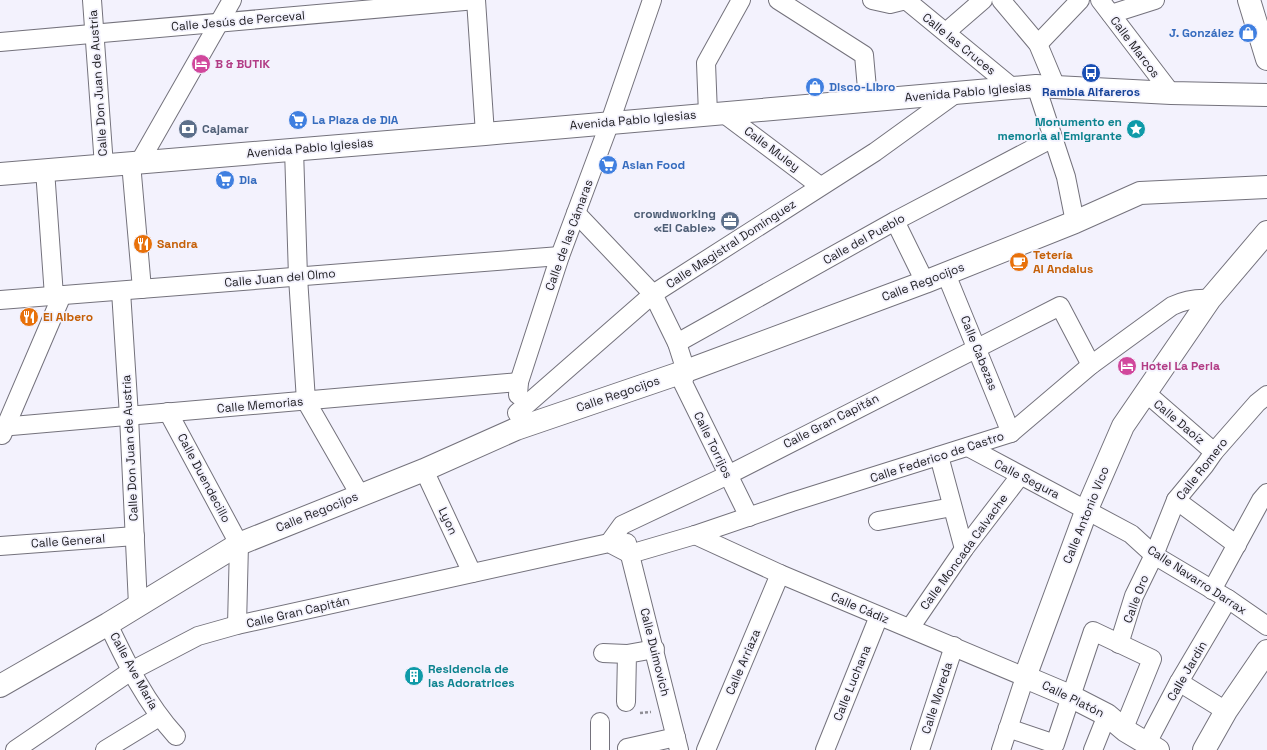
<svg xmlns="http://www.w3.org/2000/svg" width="1267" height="750" font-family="'Space Grotesk',sans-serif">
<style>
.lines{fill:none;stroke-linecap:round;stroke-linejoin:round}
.street-casing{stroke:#74727c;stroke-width:20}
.secondary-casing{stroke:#74727c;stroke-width:24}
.path{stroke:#8f8e95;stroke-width:2.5;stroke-dasharray:3 2;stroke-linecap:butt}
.street{stroke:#fff;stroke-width:18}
.secondary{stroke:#fff;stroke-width:22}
.labels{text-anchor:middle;stroke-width:3.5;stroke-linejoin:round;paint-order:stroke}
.street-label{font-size:12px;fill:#212024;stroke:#f3f2fd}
.shop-label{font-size:12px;font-weight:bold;fill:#366cbe;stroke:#f3f2fd;text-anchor:start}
.hotel-label{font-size:12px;font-weight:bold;fill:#b23c85;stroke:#f3f2fd;text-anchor:start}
.transit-label{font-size:12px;font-weight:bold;fill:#164399;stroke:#f3f2fd}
.culture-label{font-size:12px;font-weight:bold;fill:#0d838f;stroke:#f3f2fd;text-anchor:end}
.service-label{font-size:12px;font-weight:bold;fill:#4e5e75;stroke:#f3f2fd;text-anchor:start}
.food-label{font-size:12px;font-weight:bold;fill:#c56008;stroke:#f3f2fd;text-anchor:start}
</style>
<rect width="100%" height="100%" fill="#f3f2fd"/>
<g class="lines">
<defs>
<g id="street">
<path d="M92,0L104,166"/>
<path d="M476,0L485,134"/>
<path d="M778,0L864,55L868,100"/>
<path d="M872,0L890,4L906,0L1013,88"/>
<path d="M1001,0L1038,44L1056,87"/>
<path d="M1100,0L1171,93"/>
<path d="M1111,14L1155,0"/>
<path d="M946,32L983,0"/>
<path d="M0,42L476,0"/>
<path d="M1038,44L1080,0"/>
<path d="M1036,86L1066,177L1075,222"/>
<path d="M723,113L820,186"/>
<path d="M708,114L706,63L741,0"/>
<path d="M294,149L298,277L306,401L360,495"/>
<path d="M131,163L142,289"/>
<path d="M139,163L232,0"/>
<path d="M45,170L54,296"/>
<path d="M576,213L653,294L677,343L686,371L683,383L749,517"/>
<path d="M895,221L925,282"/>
<path d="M946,274L1011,433"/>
<path d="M121,291L129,416L138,605"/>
<path d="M0,300L560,256"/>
<path d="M677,343L895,221L1053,138"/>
<path d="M1145,392L1214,452"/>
<path d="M518,395L519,382L560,256L610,122L652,0"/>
<path d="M168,412L239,544L237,625"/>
<path d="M517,413L653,294L875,152L958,92"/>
<path d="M0,427L519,382"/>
<path d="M2,435L62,295"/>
<path d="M968,447L1131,534L1154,555L1228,599L1267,626"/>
<path d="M939,456L964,549"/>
<path d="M424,470L472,573"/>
<path d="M1176,500L1237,545"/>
<path d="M878,521L952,507"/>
<path d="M695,535L780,574L1025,677L1001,750"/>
<path d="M609,543L622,525L728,475L1060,306L1091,365"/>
<path d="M627,543L679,750"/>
<path d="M0,546L135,536"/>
<path d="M630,554L695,535L792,502L1011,433L1091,365L1172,306C1185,300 1196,298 1210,299"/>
<path d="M1212,590L1261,500L1267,493"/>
<path d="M108,624C127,664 146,703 176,736"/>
<path d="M910,628L964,549L1020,476"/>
<path d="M1119,644L1134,596L1154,555L1176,500L1205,465L1214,452L1257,403L1267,395"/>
<path d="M603,653L627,654"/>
<path d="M1179,682L1226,711"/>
<path d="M626,702L627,654L655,649"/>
<path d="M1008,728L1055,744L1093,631L1152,659L1124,728"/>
<path d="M1147,743L1179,682L1228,599"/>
<path d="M15,750L131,671L198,636L237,625L609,543L630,554"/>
<path d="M105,750L159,717"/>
<path d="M600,750V722"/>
<path d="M628,750L627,748L676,737"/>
<path d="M706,750L780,574"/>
<path d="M825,750L879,616"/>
<path d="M920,750L954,646"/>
<path d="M1093,750L1107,715"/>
</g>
<g id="secondary">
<path d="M1249,0L1267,59"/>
<path d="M0,174L485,134L1036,86L1171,93L1267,95"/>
<path d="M0,686L108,624L239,544L424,470L516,429L686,371L925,282L1075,222L1140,193L1267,187"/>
<path d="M1158,750L1126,731L1107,715L1070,696L1025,677L1087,509L1123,426L1210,299L1267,232"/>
<path d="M1204,750L1226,711L1267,651"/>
</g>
</defs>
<use href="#street" class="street-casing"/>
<use href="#secondary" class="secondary-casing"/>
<path class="path" d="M640,713L651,712"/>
<use href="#street" class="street"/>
<use href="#secondary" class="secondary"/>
</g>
<defs>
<symbol id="shop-disc" viewBox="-11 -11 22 22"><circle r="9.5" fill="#3f7fe0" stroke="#f3f2fd"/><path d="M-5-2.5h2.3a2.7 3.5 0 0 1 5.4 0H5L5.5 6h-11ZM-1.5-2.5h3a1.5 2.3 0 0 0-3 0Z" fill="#fff"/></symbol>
<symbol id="hotel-disc" viewBox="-11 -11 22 22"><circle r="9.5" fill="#d1479c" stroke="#f3f2fd"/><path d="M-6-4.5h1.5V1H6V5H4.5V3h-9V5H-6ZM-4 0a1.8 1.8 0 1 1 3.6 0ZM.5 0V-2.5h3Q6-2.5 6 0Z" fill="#fff"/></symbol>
<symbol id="bus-disc" viewBox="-11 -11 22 22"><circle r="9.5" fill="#1a4fb4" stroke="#f3f2fd"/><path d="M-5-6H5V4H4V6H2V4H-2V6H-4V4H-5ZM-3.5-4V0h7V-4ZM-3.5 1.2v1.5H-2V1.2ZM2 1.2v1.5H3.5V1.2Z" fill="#fff"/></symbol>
<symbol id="supermarket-disc" viewBox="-11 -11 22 22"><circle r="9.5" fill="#3f7fe0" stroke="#f3f2fd"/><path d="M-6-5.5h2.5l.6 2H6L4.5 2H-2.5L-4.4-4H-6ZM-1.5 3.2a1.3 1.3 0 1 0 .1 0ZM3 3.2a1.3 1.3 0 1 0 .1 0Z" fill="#fff"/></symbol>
<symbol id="bank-disc" viewBox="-11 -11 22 22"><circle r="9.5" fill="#5c6f8a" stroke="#f3f2fd"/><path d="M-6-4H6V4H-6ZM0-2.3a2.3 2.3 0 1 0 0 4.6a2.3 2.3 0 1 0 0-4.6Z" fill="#fff"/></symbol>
<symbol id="sight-disc" viewBox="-11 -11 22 22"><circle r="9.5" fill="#0f9aa8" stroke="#f3f2fd"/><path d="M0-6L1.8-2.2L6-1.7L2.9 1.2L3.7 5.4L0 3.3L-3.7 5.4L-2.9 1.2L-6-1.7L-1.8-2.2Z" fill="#fff"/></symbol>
<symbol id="office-disc" viewBox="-11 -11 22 22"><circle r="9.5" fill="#5c6f8a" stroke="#f3f2fd"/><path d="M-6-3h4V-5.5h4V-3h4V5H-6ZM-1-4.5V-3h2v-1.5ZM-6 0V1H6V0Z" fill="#fff"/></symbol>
<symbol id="restaurant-disc" viewBox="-11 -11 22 22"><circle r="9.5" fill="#e8710a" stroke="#f3f2fd"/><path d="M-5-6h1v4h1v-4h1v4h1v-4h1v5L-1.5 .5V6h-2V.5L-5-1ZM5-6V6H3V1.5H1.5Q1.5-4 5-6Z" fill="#fff"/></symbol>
<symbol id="cafe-disc" viewBox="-11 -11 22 22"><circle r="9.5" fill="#e8710a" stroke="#f3f2fd"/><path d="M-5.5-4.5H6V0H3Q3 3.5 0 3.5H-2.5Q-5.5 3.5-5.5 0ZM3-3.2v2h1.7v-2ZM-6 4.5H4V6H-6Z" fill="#fff"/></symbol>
<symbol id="building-disc" viewBox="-11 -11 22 22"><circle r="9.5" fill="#0f9aa8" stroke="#f3f2fd"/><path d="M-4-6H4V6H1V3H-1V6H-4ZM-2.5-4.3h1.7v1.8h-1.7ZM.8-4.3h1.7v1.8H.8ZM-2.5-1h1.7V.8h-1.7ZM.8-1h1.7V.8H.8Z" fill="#fff"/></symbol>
</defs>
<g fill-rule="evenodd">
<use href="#shop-disc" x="1237" y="22" width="22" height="22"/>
<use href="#hotel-disc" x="190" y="53" width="22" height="22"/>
<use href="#bus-disc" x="1080" y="62" width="22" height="22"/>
<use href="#shop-disc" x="804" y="76" width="22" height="22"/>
<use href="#supermarket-disc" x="287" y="109" width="22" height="22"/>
<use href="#bank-disc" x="177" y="118" width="22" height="22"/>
<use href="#sight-disc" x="1125" y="118" width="22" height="22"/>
<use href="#supermarket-disc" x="597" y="154" width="22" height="22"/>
<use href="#supermarket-disc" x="214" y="169" width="22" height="22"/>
<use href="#office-disc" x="719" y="210" width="22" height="22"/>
<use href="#restaurant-disc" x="132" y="233" width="22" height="22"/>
<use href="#cafe-disc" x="1008" y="251" width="22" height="22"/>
<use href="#restaurant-disc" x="18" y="306" width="22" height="22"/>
<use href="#hotel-disc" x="1116" y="355" width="22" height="22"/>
<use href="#building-disc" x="403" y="665" width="22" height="22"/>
</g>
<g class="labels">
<g class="street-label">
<text transform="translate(238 21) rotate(-5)" y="4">Calle Jesús de Perceval</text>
<text transform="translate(959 44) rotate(39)" y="4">Calle las Cruces</text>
<text transform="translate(1135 47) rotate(53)" y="4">Calle Marcos</text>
<text transform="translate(98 83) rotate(-94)" y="4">Calle Don Juan de Austria</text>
<text transform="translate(968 92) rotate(-5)" y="4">Avenida Pablo Iglesias</text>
<text transform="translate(633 120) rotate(-5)" y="4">Avenida Pablo Iglesias</text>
<text transform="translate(310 148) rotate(-5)" y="4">Avenida Pablo Iglesias</text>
<text transform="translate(772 149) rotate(37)" y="4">Calle Muley</text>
<text transform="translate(569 235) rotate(-70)" y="4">Calle de las Cámaras</text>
<text transform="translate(864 239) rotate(-29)" y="4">Calle del Pueblo</text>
<text transform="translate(731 244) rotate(-33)" y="4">Calle Magistral Dominguez</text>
<text transform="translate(280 278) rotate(-5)" y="4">Calle Juan del Olmo</text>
<text transform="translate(923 282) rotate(-21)" y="4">Calle Regocijos</text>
<text transform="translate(979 353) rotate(68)" y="4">Calle Cabezas</text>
<text transform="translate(618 394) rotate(-19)" y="4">Calle Regocijos</text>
<text transform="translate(260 405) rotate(-5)" y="4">Calle Memorias</text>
<text transform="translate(831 421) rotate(-27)" y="4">Calle Gran Capitán</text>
<text transform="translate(1179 422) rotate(40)" y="4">Calle Daoíz</text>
<text transform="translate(713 445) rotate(64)" y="4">Calle Torrijos</text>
<text transform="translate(130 448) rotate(-93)" y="4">Calle Don Juan de Austria</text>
<text transform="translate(937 457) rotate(-18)" y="4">Calle Federico de Castro</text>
<text transform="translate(1202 469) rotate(-52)" y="4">Calle Romero</text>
<text transform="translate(204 478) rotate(62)" y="4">Calle Duendecillo</text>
<text transform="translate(1027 479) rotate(27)" y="4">Calle Segura</text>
<text transform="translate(317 512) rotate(-22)" y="4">Calle Regocijos</text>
<text transform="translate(1086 515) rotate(-68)" y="4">Calle Antonio Vico</text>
<text transform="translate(448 521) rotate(65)" y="4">Lyon</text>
<text transform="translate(68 541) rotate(-4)" y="4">Calle General</text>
<text transform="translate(964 552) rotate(-54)" y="4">Calle Moncada Calvache</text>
<text transform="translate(1197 580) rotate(33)" y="4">Calle Navarro Darrax</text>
<text transform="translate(1136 599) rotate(-69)" y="4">Calle Oro</text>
<text transform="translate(860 608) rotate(23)" y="4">Calle Cádiz</text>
<text transform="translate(298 612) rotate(-13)" y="4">Calle Gran Capitán</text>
<text transform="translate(655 652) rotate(76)" y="4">Calle Duimovich</text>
<text transform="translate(743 662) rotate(-67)" y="4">Calle Arriaza</text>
<text transform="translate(134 671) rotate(61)" y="4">Calle Ave María</text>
<text transform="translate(1187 671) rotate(-60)" y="4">Calle Jardin</text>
<text transform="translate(852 683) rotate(-68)" y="4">Calle Luchana</text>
<text transform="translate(937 698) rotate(-72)" y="4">Calle Moreda</text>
<text transform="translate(1073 699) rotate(26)" y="4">Calle Platón</text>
</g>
<g class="shop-label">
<text x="1234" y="37" text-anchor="end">J. González</text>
<text x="829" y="91">Disco-Libro</text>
<text x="312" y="124">La Plaza de DIA</text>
<text x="622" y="169">Asian Food</text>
<text x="239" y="184">Dia</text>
</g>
<g class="hotel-label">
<text x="215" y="68">B &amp; BUTIK</text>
<text x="1141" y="370">Hotel La Perla</text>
</g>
<g class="transit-label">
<text x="1091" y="96">Rambla Alfareros</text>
</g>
<g class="culture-label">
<text x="1122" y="126">Monumento en<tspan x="1122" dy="14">memoria al Emigrante</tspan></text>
<text x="428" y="673" text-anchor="start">Residencia de<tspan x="428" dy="14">las Adoratrices</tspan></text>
</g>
<g class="service-label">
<text x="202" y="133">Cajamar</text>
<text x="716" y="218" text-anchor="end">crowdworking<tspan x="716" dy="14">«El Cable»</tspan></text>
</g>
<g class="food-label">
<text x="157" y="248">Sandra</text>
<text x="1033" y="259">Tetería<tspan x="1033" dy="14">Al Andalus</tspan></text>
<text x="43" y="321">El Albero</text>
</g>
</g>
</svg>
